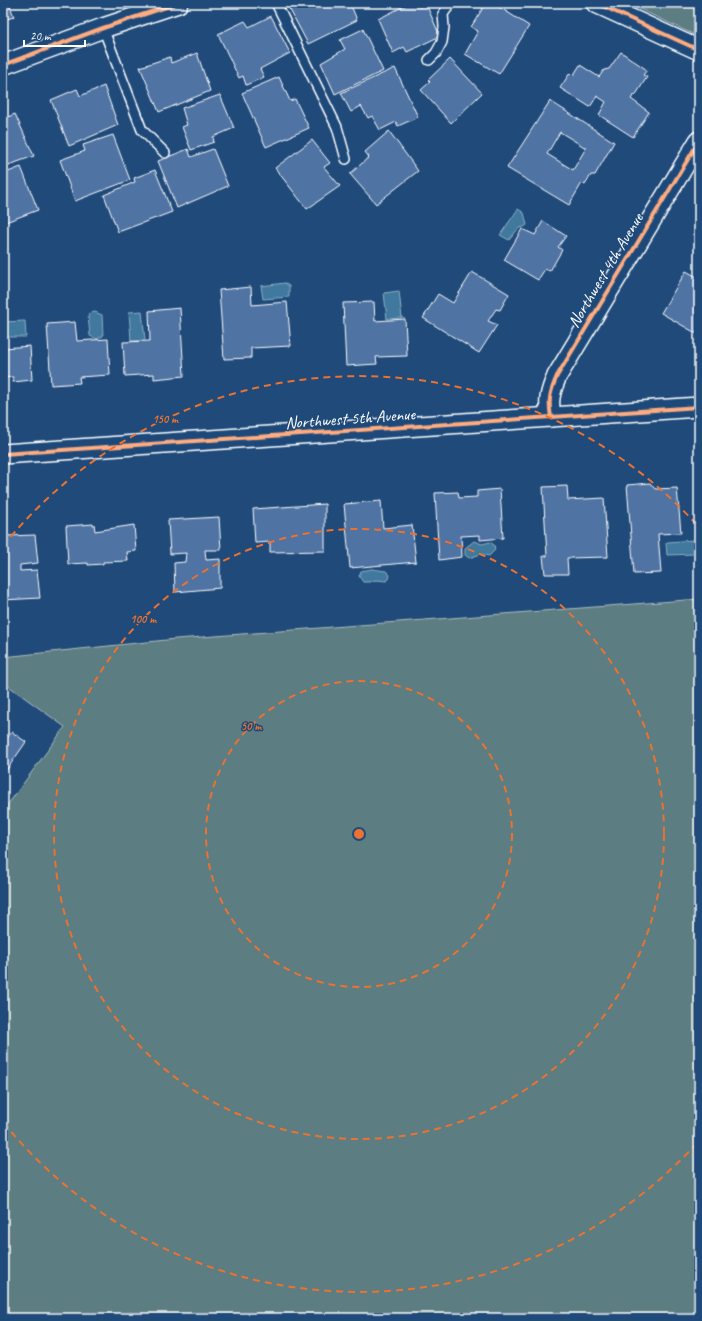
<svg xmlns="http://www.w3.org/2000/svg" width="702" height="1321" font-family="Caveat,sans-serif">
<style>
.green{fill:#5c7d82;stroke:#aebec0}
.water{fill:#41799d;stroke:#8dafc4}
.building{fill:#5073a3;stroke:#fff;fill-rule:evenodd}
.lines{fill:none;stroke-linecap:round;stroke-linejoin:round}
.service-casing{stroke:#fff;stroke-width:12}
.minor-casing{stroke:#fff;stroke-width:22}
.service{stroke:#1f4a7a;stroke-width:9}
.minor{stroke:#1f4a7a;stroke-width:19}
.cycleway-casing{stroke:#1f4a7a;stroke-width:6}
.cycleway{stroke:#ffac80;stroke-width:4}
.ring{fill:none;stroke:#eb7230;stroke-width:2;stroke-dasharray:7 5}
.labels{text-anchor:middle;stroke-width:3;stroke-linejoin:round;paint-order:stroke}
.street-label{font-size:17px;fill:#fff;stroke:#1f4a7a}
.centre{fill:#eb7230;stroke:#1f4a7a;stroke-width:2}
.ring-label{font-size:12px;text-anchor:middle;font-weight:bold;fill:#eb7230;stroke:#1f4a7a;stroke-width:3;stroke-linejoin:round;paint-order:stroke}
</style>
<rect width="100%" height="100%" fill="#1f4a7a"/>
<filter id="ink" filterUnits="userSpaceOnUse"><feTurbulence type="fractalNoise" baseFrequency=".025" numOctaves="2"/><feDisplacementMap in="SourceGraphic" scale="8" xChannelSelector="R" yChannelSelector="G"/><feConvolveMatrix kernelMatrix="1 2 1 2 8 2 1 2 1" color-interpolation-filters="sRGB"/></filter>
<g filter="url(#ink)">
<g class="green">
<path d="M627,3H699V37Z"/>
<path d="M699,599V1318H3V811L65,727L3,682V657L176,639Z"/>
</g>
<g class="water">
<path d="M518,209L524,213L527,225L524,227L519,228L509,240L500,235Z"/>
<path d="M285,283L289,286V297L263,299L261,286Z"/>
<path d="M399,291L402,318L387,319L384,293Z"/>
<path d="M142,311L145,340L131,341L129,312Z"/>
<path d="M95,312L102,315L103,336L97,339L90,336L88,315L90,313Z"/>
<path d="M25,321L26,337H3V322Z"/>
<path d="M693,540L696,542V554L667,555L666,543L668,542Z"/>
<path d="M474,541L482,544L490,542L494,545L495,550L489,556L481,554L469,558L465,555V548Z"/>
<path d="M372,569L386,571L390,575L389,579L386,581L376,580L369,582H363L359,576L361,571Z"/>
</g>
<g class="building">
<path d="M3,3H9L14,17L3,20Z"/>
<path d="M299,3H350L357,20L308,44L289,8Z"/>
<path d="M410,3H418L419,7L426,4L440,36L407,52L404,47L393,53L378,19Z"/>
<path d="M486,3H493L529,26L499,74L465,54L478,31L471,27Z"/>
<path d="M271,16L290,53L260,69L264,77L246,85L243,76L239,78L218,34L245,21L249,27Z"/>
<path d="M363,29L383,71L335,94L321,63L345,49L340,40Z"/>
<path d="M621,52L647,70L643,75L647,77L635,96L634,94L631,99L649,112L633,137L599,115L606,102L597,96L590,107L560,88L570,73L573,76L580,65L599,77L604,70L609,69Z"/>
<path d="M197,53L210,91L159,112L140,67L170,57L171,63Z"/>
<path d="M450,59L482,93L451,123L421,90L430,82L428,80Z"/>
<path d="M395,68L418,117L398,126L396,122L380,130L372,116L368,118L361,106L351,112L341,93Z"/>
<path d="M279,77L290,101L295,99L309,128L266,147L242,93Z"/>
<path d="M104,86L118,125L69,146L51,100L77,89L80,96Z"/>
<path d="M220,95L234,128L213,137L214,142L191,150L182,127L187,125L182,108Z"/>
<path d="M550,101L614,142L595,175H591L585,185L582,183L569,205L507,168ZM560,132L586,148L573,170L547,154Z"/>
<path d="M15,114L34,156L3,167V119Z"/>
<path d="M389,131L418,171L376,204L350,174L369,157L365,152Z"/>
<path d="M113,135L130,180L75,201L60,160L85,151L83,145Z"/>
<path d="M312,140L330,163L324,167L340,186L307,209L275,168Z"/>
<path d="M188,149L191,157L213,149L228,186L177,208L158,161Z"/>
<path d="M21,167L38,210L3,223V174Z"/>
<path d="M155,170L172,212L118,232L104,195L135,182L134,178Z"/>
<path d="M543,221L566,236L558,247L562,250L550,271L545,269L538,280L504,260L522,229L535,235Z"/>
<path d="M686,271L699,278V335L661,313Z"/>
<path d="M472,272L509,294L500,310L496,309L488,321L497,325L479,353L423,318L438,294L453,303Z"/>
<path d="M251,287L252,305L287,302L291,346L251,348V358L224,359L219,290Z"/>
<path d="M374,302L375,321L405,319L407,356L376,357L377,364L346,366L343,303Z"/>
<path d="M180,308L184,376L154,379V374L125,376L123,342L150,341L149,311Z"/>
<path d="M75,322L77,341L108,339L110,375L79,377L80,383L51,385L47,324Z"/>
<path d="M30,346L32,380L13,382V377L3,378V348Z"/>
<path d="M650,483L655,489L677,488L681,533L658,534L661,573L634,574L627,485Z"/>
<path d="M567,486L568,500L604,498L608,557L567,558L568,574H545L543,556H547L543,487Z"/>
<path d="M500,489L503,538L480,540V535L461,536L462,557L439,560L435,493L458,492L459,498L477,497V491Z"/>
<path d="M381,501L383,528L412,525L416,562L350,568L344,504Z"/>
<path d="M325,504V551L270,552V542L255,543L253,509Z"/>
<path d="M219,517L221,550H205L206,560L220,559V588L175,592L174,563L185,562L186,553L170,554L168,520Z"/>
<path d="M94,524L95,531L134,525L136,551L127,552L128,561L103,562V564L88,565V563L68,564L66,526Z"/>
<path d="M3,529H6L7,536L35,535L38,563L20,565V571L37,570L40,598L3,600V573H6L5,567H3Z"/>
<path d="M12,732L26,742L3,775V735L7,738Z"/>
</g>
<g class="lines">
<defs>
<g id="service">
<path d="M276,3L337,127L346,159"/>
<path d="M103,28L142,130L165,153"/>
<path d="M429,60L436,53L442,42L444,27L443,14L451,3"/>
</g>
<g id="minor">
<path d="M596,3L699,50"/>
<path d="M3,65L103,28L178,3"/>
<path d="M551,417C548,400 550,392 557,376L699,141"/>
<path d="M3,454L699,407"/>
</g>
</defs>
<use href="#service" class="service-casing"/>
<use href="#minor" class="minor-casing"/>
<use href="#service" class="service"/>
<use href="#minor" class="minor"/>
<defs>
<g id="cycleway">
<path d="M596,3L699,50"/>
<path d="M3,65L103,28L178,3"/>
<path d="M551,417C548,400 550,392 557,376L699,141"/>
<path d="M3,454L699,407"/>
</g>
</defs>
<use href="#cycleway" class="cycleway-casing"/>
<use href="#cycleway" class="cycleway"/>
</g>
</g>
<g class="ring">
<circle cx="359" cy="834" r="153"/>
<circle cx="359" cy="834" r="305"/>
<path d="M697 1143A458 458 0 0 1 3 1122M3 546A458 458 0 0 1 697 525"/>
</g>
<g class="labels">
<g class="street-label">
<text transform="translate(605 270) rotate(-59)" y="6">Northwest 4th Avenue</text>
<text transform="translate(350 418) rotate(-4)" y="6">Northwest 5th Avenue</text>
</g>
</g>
<circle cx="359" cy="834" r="6" class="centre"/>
<g class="ring-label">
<text x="165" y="423">150 m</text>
<text x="143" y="623">100 m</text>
<text x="251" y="730">50 m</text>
</g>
<rect width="702" height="1321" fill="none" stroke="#1f4a7a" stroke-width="16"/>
<rect x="8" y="8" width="686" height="1305" fill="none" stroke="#fff" stroke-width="1.5" filter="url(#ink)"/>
<path d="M24 40v6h61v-6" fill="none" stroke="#ffffff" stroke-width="2"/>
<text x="30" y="40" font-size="12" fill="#ffffff" stroke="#1f4a7a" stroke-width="3" paint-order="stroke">20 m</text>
</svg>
